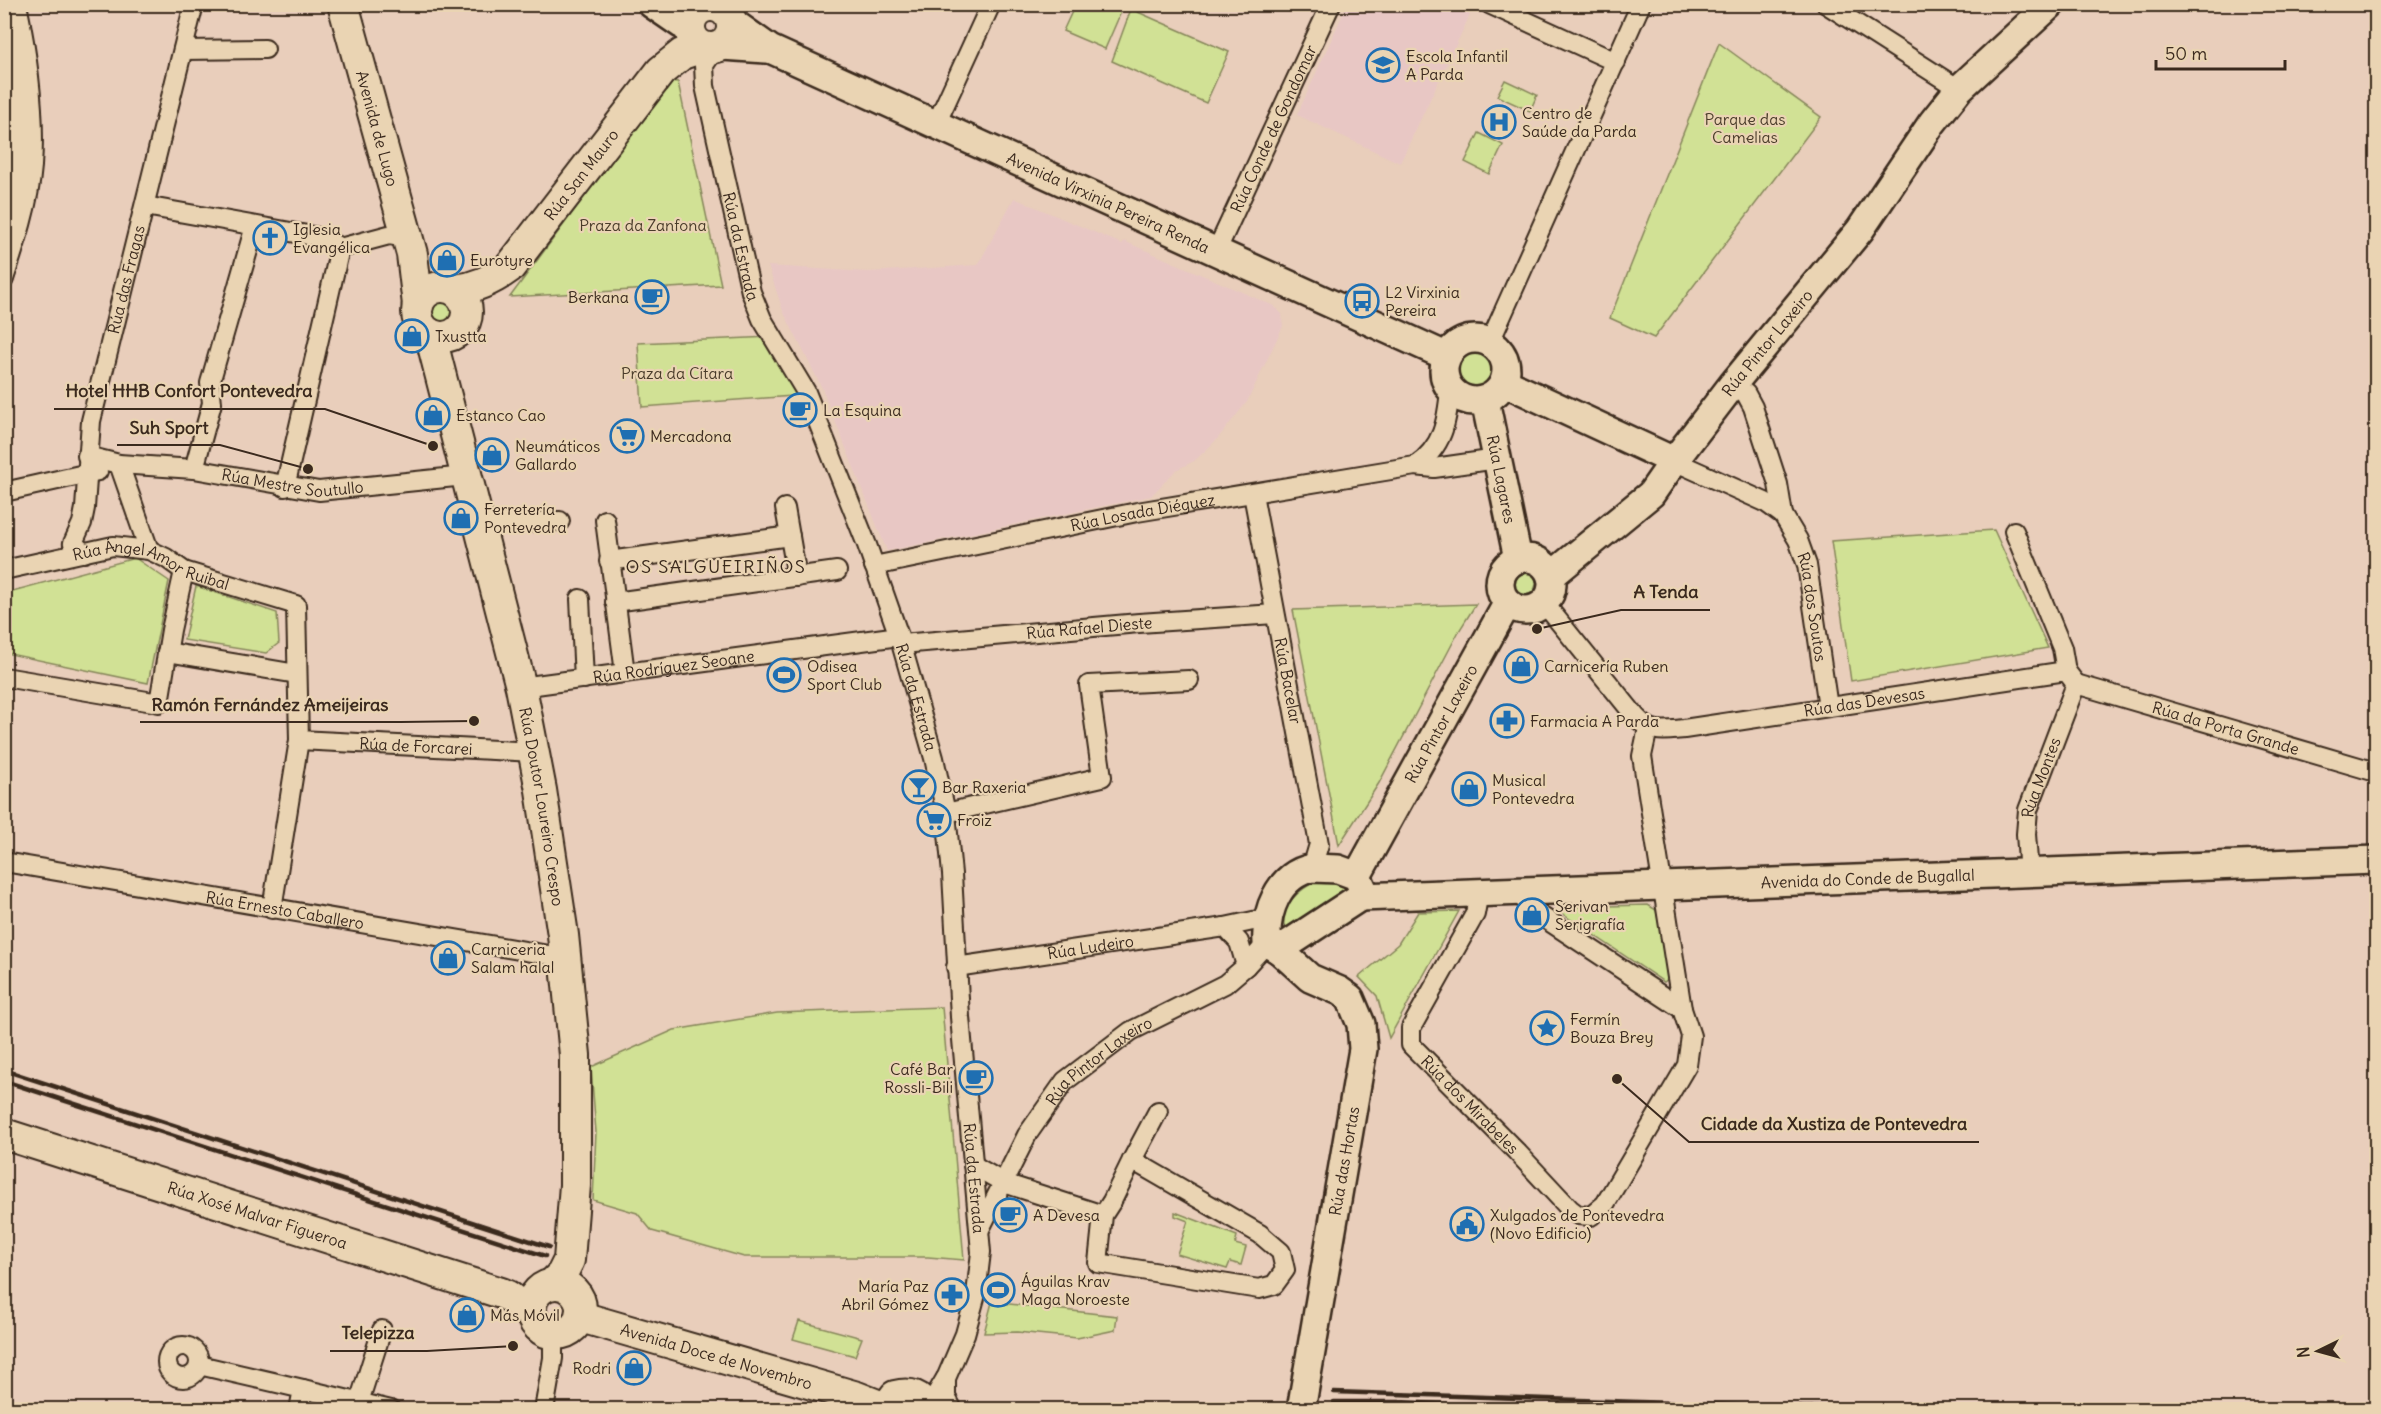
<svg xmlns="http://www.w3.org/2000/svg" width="2381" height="1414" font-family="Delius,sans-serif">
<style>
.built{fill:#e8c7c4}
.green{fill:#d1e195;stroke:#86865a;stroke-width:1.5}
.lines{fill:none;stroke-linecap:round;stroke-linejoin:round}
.stream{stroke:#708f9e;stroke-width:5}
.street-casing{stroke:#3b2a1e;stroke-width:22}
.secondary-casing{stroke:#3b2a1e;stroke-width:32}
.primary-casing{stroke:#3b2a1e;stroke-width:34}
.street{stroke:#ead4b3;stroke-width:18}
.secondary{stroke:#ead4b3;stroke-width:27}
.primary{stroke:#ead4b3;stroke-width:30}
.rail{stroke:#3b2a1e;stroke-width:4.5}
.labels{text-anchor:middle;stroke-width:4.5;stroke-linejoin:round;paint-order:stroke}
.poi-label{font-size:16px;fill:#3b2a1e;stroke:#ead4b3;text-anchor:start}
.park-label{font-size:16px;fill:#4a3c2a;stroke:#ead4b3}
.street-label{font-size:16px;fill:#3b2a1e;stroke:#ead4b3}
.neighbourhood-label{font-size:18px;letter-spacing:1.5px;fill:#3b2a1e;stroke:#ead4b3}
.leader{fill:none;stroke:#3b2a1e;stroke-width:2}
.callout-dot{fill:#3b2a1e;stroke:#ead4b3;stroke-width:2}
.callout-label{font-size:18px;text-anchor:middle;font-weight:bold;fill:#3b2a1e;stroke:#ead4b3;stroke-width:4.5;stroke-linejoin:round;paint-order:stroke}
</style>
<rect width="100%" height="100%" fill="#e9cebb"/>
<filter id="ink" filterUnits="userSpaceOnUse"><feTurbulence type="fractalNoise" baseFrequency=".0167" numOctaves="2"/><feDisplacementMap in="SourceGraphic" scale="12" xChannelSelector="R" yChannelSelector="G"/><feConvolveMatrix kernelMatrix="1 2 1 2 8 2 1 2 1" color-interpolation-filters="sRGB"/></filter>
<g filter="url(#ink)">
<g class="built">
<path d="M1347,5H1446L1470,15L1400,163L1297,115Z"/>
<path d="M1014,198L1122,244L1124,241L1274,306L1282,314L1283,326L1247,402L1218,438L1203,453L1194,461L1176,470L1151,496L887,551L822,388L783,311L768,266L868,272L978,265Z"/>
</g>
<g class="green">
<path d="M1075,5H1102L1121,12L1105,49L1063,31Z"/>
<path d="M1131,9L1229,52L1206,103L1112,61Z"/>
<path d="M1719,43L1821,117L1654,338L1610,318Z"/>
<path d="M1505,80L1537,95L1530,111L1497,96Z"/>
<path d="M670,81L678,82L721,285L510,297Z"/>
<path d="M1479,133L1503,145L1489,174L1465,162Z"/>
<circle cx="443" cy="312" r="12"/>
<path d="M773,337L807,395L642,407L638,343Z"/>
<circle cx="1474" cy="371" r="18"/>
<path d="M1994,530L2048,648L1851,681L1831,541Z"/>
<path d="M135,558L169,581L148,683L5,653V593Z"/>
<circle cx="1524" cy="583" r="12"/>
<path d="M196,586L277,613L279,643L266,653L184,640Z"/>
<path d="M1476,604L1459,631L1379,783L1339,845L1293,610Z"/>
<path d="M1317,881L1342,882L1347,886V895L1292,928L1284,926C1281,905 1299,889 1317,881Z"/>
<path d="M1648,905L1656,910L1670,977L1664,982L1561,913L1563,907Z"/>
<path d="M1459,911L1389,1038L1377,996L1359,977L1398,944L1418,912Z"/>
<path d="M942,1007L964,1260L928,1257H744L652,1231L637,1213L593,1200L596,1132L591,1067L674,1030L777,1013Z"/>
<path d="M1175,1212L1237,1236L1235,1244L1246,1247L1241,1265L1230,1262L1227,1269L1177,1254L1188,1221L1175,1216Z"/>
<path d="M992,1302L1117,1316L1115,1330L1077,1338L1017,1332L984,1333Z"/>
<path d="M799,1321L862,1338L855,1356L793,1339Z"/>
</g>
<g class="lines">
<path class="stream" d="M4,1381V1387"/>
<defs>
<g id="street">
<path d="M1489,4L1616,62"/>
<path d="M1826,4L1959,89"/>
<path d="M4,10C21,87 25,156 4,234"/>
<path id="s1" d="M716,48L704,65L705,86L751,292L762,319L806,392L867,545L899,636L934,758L946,813L952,874L960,1017L981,1252L976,1294L965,1334L947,1376L928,1408"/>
<path d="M183,50L265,49"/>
<path d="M936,124L991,4"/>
<path d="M145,206L324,238L340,248"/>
<path d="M340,248L389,235L407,238"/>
<path id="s2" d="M1216,252L1331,4"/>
<path d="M4,279C16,243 29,204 32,166C36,112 28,57 17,4"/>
<path d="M1490,342L1641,4"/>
<path d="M1733,384L1746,394L1753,407L1778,484L1783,515"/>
<path id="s3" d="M87,456L119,464L194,469L319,491L465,476"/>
<path id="s4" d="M1674,461L1765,502L1783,515L1798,540L1807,565L1828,707"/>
<path d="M119,464L149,550"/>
<path d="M1415,466C1443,447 1447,422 1450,390"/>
<path d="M194,469L212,403L210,383L255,226"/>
<path d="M285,487L340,248"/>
<path d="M4,492L98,471"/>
<path id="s5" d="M1253,494L1319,844L1312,868"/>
<path d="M785,508L797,577"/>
<path d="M605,520L625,673"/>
<path d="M478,524L560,521"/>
<path d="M2014,531L2062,648L2066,671"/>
<path id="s6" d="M84,553L73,543L82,523L85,508L91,421L194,4"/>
<path d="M609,561L790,536"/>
<path id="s7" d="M874,566L1137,512L1415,466L1434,468L1497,459"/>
<path id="s8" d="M4,570L113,546L149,550L166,558L184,571L296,605L299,740L272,909"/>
<path d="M580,599L584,679"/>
<path d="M615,602L837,571"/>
<path id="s9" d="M1544,603L1636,717C1652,734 1662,731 1684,729L2066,671L2076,684"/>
<path id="s10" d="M902,644L1139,623L1275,614"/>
<path d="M167,652L297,674"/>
<path d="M4,677L159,703L171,630L184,571"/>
<path id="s11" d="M2076,684L2376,772"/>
<path id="s12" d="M521,687L899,636"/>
<path d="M1648,728L1642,756L1682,1009"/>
<path id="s13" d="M299,740L534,752"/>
<path d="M946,813L1102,777L1089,685L1189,680"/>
<path id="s14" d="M4,862L566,958"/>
<path id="s15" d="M2029,874L2026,834L2028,810L2076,684"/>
<path id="s16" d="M1479,892L1475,914L1411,1028V1045L1516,1151L1570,1209L1578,1215L1591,1216L1605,1204L1687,1065L1691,1036L1682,1009L1535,912L1517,891"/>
<path d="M1225,927L1239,942L1246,966"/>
<path id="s17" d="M956,967L1225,927L1267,918"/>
<path d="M1132,1160L1260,1234L1281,1252L1285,1270L1274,1285L1259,1289L1098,1263L1103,1215L1112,1201Z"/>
<path d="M1132,1160L1158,1111"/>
<path d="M973,1165L1004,1183L1103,1215"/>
<path id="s18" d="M980,1229L1027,1135L1065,1081L1131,1031L1225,984L1246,966L1267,943"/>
<circle cx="183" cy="1362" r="16"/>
<path d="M199,1365L303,1389L299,1410"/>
<path d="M946,1378V1397L953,1410"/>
<path d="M303,1389L391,1410"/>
<path d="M359,1402L382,1330"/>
<path d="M544,1410L553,1358V1335"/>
</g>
<g id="secondary">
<path d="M652,4L681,24L690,28"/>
<path id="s19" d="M732,22L770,49L1446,356"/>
<path d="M722,46L766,49"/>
<circle cx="1475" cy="370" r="31"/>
<path d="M1504,382L1674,461"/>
<path id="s20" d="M1485,400L1518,559"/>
<circle cx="1526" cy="584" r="26"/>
<path id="s21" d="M1551,576L1651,494L1674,461L1733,384L1860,230L1932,123L1959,89L2051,4"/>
<path d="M1312,868L1338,869L1357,876L1363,889L1360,897L1279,950L1267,943C1265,912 1278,875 1312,868Z"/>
<path id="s22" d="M1357,876L1507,604"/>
<path id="s23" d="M1360,897L2376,860"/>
<path d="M1279,950L1310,978L1340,991L1350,998L1361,1024L1363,1049L1301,1410"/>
</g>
<g id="primary">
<path id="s24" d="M343,4L412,254L418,305"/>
<circle cx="711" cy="27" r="21"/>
<circle cx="442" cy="312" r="25"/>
<path id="s25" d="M455,290C475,288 494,279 510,267L661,71L682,54L703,47"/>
<path id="s26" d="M430,334L521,687L541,790L563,935L575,1055V1185L569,1260L562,1274L552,1284"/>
<path id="s27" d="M4,1134L501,1293L508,1296L531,1314"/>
<circle cx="556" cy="1309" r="25"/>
<path id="s28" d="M581,1317L857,1397L885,1408"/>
<path d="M885,1410L895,1396C910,1392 921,1395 928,1410"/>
</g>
</defs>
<use href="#street" class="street-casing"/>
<use href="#secondary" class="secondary-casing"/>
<use href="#primary" class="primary-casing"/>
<use href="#street" class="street"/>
<use href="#secondary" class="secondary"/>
<use href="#primary" class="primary"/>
<g class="rail">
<path d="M4,1070L549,1247"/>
<path d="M4,1081L545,1256"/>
<path d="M1334,1392L1888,1410"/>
<path d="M1334,1402H1399L1554,1410"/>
</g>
</g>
</g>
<defs>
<symbol id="school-ring" viewBox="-11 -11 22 22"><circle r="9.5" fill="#ead4b3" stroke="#1f6fb2" stroke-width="1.5"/><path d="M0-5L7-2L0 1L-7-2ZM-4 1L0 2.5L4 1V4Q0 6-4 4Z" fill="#1f6fb2"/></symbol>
<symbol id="hospital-ring" viewBox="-11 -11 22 22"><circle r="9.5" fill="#ead4b3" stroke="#1f6fb2" stroke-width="1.5"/><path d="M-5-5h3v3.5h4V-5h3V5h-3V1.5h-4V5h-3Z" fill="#1f6fb2"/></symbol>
<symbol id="church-ring" viewBox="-11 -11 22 22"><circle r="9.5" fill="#ead4b3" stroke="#1f6fb2" stroke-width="1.5"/><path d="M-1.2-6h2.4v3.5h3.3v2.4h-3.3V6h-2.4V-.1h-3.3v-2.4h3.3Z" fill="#1f6fb2"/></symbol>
<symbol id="shop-ring" viewBox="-11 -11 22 22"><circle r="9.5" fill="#ead4b3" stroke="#1f6fb2" stroke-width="1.5"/><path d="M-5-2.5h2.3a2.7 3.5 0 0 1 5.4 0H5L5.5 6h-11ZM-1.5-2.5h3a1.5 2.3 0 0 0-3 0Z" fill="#1f6fb2"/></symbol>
<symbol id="cafe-ring" viewBox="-11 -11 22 22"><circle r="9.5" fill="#ead4b3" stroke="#1f6fb2" stroke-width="1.5"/><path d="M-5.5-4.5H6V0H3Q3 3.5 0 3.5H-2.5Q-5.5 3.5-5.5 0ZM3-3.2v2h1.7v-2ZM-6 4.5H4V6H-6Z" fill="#1f6fb2"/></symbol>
<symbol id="bus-ring" viewBox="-11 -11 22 22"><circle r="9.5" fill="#ead4b3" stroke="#1f6fb2" stroke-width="1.5"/><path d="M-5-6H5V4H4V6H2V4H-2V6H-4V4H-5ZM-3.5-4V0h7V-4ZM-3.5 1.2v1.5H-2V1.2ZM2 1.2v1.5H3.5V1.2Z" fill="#1f6fb2"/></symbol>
<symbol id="supermarket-ring" viewBox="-11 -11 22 22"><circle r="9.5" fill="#ead4b3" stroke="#1f6fb2" stroke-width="1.5"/><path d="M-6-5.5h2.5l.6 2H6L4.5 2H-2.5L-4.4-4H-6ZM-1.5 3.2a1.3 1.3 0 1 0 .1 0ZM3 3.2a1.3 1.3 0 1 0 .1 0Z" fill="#1f6fb2"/></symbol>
<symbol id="stadium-ring" viewBox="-11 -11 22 22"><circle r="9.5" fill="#ead4b3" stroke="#1f6fb2" stroke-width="1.5"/><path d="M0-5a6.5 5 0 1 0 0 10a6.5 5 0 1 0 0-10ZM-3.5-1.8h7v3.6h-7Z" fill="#1f6fb2"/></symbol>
<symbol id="pharmacy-ring" viewBox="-11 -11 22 22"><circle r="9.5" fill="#ead4b3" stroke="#1f6fb2" stroke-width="1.5"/><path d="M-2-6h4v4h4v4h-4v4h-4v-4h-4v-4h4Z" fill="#1f6fb2"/></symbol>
<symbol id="bar-ring" viewBox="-11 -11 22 22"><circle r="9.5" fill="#ead4b3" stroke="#1f6fb2" stroke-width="1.5"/><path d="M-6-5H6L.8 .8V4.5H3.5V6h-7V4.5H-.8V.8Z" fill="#1f6fb2"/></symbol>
<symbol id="sight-ring" viewBox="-11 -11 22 22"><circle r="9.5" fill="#ead4b3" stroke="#1f6fb2" stroke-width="1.5"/><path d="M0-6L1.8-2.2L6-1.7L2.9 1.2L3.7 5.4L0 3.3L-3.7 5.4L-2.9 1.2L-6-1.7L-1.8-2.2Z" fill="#1f6fb2"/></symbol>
<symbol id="civic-ring" viewBox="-11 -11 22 22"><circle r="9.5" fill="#ead4b3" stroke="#1f6fb2" stroke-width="1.5"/><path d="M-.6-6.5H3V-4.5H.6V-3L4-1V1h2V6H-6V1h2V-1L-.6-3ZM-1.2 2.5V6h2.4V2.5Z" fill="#1f6fb2"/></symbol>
</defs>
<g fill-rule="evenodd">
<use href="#school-ring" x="1364" y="46" width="38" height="38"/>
<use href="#hospital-ring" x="1480" y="103" width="38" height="38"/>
<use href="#church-ring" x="251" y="219" width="38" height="38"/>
<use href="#shop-ring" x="428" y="241" width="38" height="38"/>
<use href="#cafe-ring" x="633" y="278" width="38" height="38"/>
<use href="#bus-ring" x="1343" y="282" width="38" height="38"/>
<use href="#shop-ring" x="393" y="317" width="38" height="38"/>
<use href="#cafe-ring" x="781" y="391" width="38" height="38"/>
<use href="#shop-ring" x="414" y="396" width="38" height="38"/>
<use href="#supermarket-ring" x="608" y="417" width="38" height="38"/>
<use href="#shop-ring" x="473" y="436" width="38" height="38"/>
<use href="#shop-ring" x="442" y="499" width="38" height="38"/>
<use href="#shop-ring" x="1502" y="647" width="38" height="38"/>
<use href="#stadium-ring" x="765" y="656" width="38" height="38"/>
<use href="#pharmacy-ring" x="1488" y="702" width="38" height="38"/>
<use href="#bar-ring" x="900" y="768" width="38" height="38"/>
<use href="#shop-ring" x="1450" y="770" width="38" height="38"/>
<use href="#supermarket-ring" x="915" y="801" width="38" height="38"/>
<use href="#shop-ring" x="1513" y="896" width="38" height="38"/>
<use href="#shop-ring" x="429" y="939" width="38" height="38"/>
<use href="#sight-ring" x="1528" y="1009" width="38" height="38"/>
<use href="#cafe-ring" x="957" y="1059" width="38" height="38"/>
<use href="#cafe-ring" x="991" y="1196" width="38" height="38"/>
<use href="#civic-ring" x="1448" y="1205" width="38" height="38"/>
<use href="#stadium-ring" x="979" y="1271" width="38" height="38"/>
<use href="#pharmacy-ring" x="933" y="1276" width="38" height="38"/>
<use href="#shop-ring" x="448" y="1296" width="38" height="38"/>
<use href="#shop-ring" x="615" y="1349" width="38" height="38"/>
</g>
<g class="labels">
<g class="poi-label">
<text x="1406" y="62">Escola Infantil<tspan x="1406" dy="18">A Parda</tspan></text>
<text x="1522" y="119">Centro de<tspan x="1522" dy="18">Saúde da Parda</tspan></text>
<text x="293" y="235">Iglesia<tspan x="293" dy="18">Evangélica</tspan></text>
<text x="470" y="266">Eurotyre</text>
<text x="1385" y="298">L2 Virxinia<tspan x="1385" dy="18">Pereira</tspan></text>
<text x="629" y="303" text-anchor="end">Berkana</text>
<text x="435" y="342">Txustta</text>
<text x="823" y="416">La Esquina</text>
<text x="456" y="421">Estanco Cao</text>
<text x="650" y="442">Mercadona</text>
<text x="515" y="452">Neumáticos<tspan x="515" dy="18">Gallardo</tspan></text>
<text x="484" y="515">Ferretería<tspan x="484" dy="18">Pontevedra</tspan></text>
<text x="807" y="672">Odisea<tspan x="807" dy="18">Sport Club</tspan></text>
<text x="1544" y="672">Carnicería Ruben</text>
<text x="1530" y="727">Farmacia A Parda</text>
<text x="1492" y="786">Musical<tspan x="1492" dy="18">Pontevedra</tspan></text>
<text x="942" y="793">Bar Raxeria</text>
<text x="957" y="826">Froiz</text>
<text x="1555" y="912">Serivan<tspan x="1555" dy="18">Serigrafía</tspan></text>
<text x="471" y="955">Carniceria<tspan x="471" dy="18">Salam halal</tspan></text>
<text x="1570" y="1025">Fermín<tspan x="1570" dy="18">Bouza Brey</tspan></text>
<text x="953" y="1075" text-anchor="end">Café Bar<tspan x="953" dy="18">Rossli-Bili</tspan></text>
<text x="1033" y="1221">A Devesa</text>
<text x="1490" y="1221">Xulgados de Pontevedra<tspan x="1490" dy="18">(Novo Edificio)</tspan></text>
<text x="1021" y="1287">Águilas Krav<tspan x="1021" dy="18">Maga Noroeste</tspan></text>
<text x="929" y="1292" text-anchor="end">María Paz<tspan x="929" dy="18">Abril Gómez</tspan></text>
<text x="490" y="1321">Más Móvil</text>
<text x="611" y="1374" text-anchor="end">Rodri</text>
</g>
<g class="park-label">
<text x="1745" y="125">Parque das<tspan x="1745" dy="18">Camelias</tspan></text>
<text x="643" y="231">Praza da Zanfona</text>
<text x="677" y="379">Praza da Cítara</text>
</g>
<g class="street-label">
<text dy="6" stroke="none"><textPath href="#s2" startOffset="136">Rúa Conde de Gondomar</textPath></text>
<text dy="6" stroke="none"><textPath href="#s24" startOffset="129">Avenida de Lugo</textPath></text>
<text dy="6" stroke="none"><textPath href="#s25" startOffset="177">Rúa San Mauro</textPath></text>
<text dy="6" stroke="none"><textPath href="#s19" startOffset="418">Avenida Virxinia Pereira Renda</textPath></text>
<text dy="6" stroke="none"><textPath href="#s1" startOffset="206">Rúa da Estrada</textPath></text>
<text dy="6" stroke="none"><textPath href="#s6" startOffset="285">Rúa das Fragas</textPath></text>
<text dy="6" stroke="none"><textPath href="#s21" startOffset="320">Rúa Pintor Laxeiro</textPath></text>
<text dy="6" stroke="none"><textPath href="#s3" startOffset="208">Rúa Mestre Soutullo</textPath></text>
<text dy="6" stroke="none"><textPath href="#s20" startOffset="81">Rúa Lagares</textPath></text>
<text dy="6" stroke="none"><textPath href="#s7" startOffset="274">Rúa Losada Diéguez</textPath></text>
<text dy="6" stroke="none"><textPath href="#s8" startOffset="153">Rúa Ángel Amor Ruibal</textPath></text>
<text dy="6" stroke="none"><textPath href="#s4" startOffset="220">Rúa dos Soutos</textPath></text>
<text dy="6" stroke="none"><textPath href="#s10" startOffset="188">Rúa Rafael Dieste</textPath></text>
<text dy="6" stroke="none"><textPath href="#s12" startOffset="154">Rúa Rodríguez Seoane</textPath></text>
<text dy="6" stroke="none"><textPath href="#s5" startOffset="190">Rúa Bacelar</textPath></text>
<text dy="6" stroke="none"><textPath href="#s1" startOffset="692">Rúa da Estrada</textPath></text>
<text dy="6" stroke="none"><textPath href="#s9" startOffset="381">Rúa das Devesas</textPath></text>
<text dy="6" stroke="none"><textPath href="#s22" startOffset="174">Rúa Pintor Laxeiro</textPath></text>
<text dy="6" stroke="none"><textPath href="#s11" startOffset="156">Rúa da Porta Grande</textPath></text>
<text dy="6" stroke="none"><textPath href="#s13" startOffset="117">Rúa de Forcarei</textPath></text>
<text dy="6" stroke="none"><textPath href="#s15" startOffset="99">Rúa Montes</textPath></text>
<text dy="6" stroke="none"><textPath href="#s26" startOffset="486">Rúa Doutor Loureiro Crespo</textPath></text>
<text dy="6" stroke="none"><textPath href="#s23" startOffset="508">Avenida do Conde de Bugallal</textPath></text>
<text dy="6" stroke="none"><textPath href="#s14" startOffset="285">Rúa Ernesto Caballero</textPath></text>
<text dy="6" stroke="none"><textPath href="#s17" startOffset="136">Rúa Ludeiro</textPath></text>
<text dy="6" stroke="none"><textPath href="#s18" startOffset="210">Rúa Pintor Laxeiro</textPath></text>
<text dy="6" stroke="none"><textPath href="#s16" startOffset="254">Rúa dos Mirabeles</textPath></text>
<text transform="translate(1344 1161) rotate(-80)" y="6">Rúa das Hortas</text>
<text dy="6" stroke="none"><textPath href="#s1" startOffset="1178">Rúa da Estrada</textPath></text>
<text dy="6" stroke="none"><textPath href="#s27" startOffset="266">Rúa Xosé Malvar Figueroa</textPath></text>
<text dy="6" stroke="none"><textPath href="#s28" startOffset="141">Avenida Doce de Novembro</textPath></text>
</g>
<g class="neighbourhood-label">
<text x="716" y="573">OS SALGUEIRIÑOS</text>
</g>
</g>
<path class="leader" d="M433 446L325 409H54M308 469L220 445H117M1537 629L1621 610H1710M474 721L401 722H140M1617 1079L1689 1142H1979M513 1346L427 1351H330"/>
<g class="callout-dot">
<circle cx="433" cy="446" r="6"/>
<circle cx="308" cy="469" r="6"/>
<circle cx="1537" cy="629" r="6"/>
<circle cx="474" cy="721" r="6"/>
<circle cx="1617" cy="1079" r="6"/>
<circle cx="513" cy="1346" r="6"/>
</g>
<g class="callout-label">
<text x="189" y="397">Hotel HHB Confort Pontevedra</text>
<text x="169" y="434">Suh Sport</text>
<text x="1666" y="598">A Tenda</text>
<text x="270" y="711">Ramón Fernández Ameijeiras</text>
<text x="1834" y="1130">Cidade da Xustiza de Pontevedra</text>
<text x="378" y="1339">Telepizza</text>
</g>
<rect width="2381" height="1414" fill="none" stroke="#ead4b3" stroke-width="24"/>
<rect x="12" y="12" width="2357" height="1390" fill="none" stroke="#3b2a1e" stroke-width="2" filter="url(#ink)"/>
<g transform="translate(2318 1351) rotate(265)" stroke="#ead4b3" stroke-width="4.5" paint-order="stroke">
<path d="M0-4.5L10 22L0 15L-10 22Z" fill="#3b2a1e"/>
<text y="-9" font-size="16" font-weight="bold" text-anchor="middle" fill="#3b2a1e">N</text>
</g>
<path d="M2156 60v9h129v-9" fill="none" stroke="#3b2a1e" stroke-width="3"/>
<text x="2165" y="60" font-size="18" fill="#3b2a1e" stroke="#ead4b3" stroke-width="4.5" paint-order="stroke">50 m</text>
</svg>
